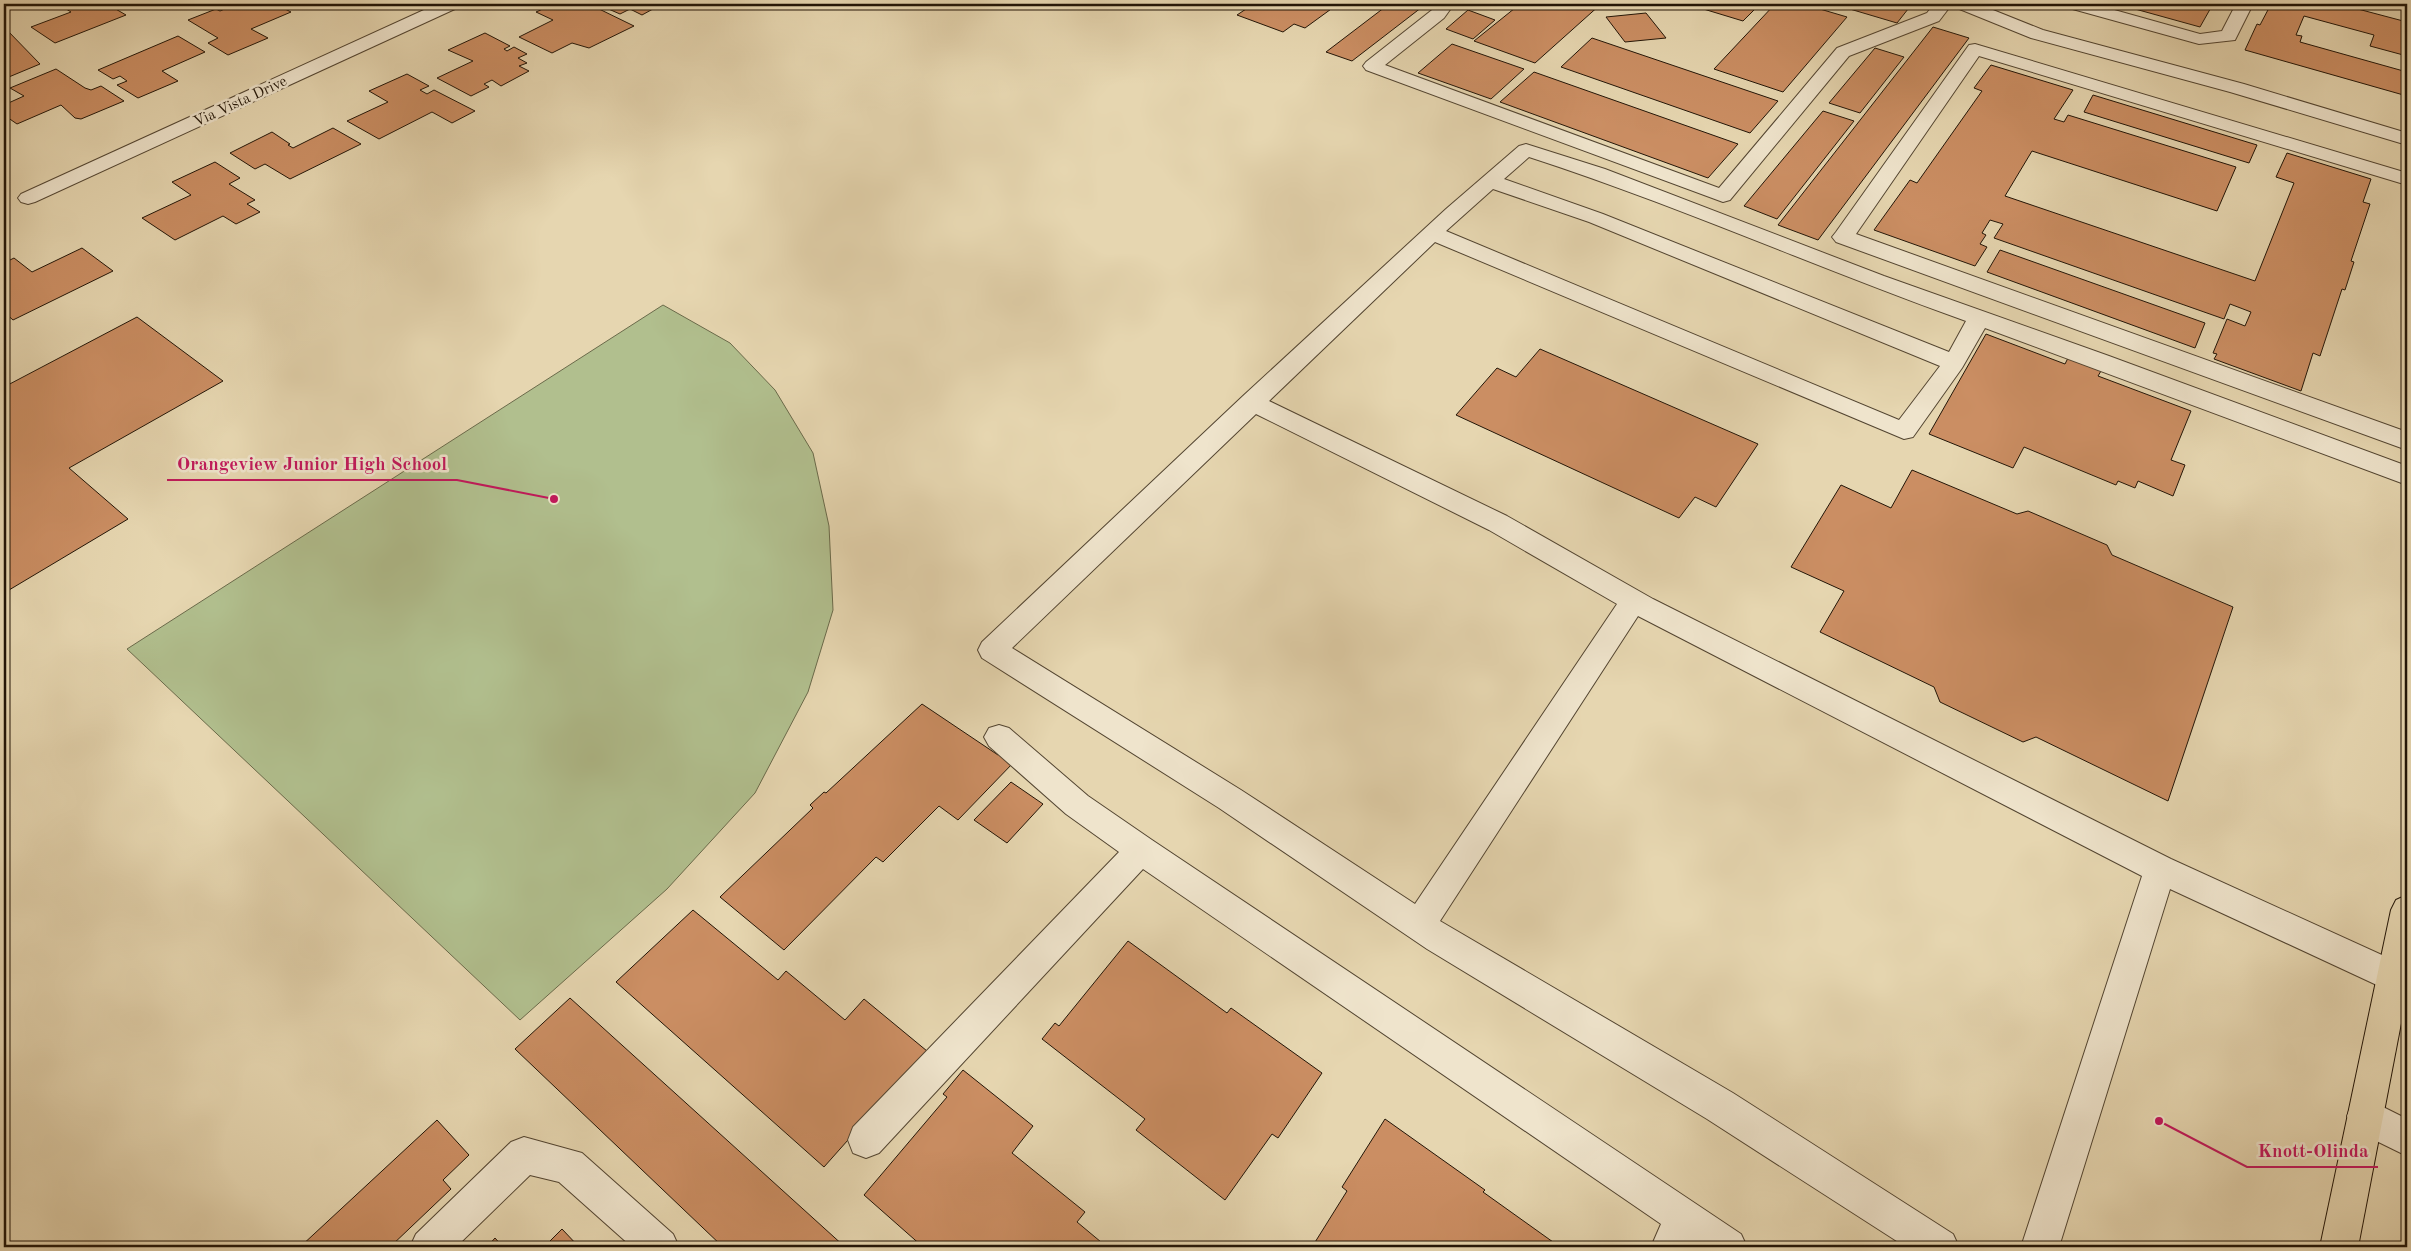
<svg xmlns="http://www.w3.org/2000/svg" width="2411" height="1251" font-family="'Old Standard TT',serif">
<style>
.green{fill:#b1bf8e;stroke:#6a6a4a}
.building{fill:#cb8e63;stroke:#221507}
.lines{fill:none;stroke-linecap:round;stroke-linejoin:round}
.minor-casing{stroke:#534531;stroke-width:2}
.major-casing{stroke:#221507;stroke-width:2}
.minor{fill:#efe4cc;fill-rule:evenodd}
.major{fill:#e6d6b0;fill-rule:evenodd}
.labels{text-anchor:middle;stroke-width:5;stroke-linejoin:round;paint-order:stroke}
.far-street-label{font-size:15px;fill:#221507;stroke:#efe4cc}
.leader{fill:none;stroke:#c2185b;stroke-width:2}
.callout-dot{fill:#c2185b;stroke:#efe4cc;stroke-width:2}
.callout-label{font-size:19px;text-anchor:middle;font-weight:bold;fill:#c2185b;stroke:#efe4cc;stroke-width:5;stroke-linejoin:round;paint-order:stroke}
</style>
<rect width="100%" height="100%" fill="#e6d6b0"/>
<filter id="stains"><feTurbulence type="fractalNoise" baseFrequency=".004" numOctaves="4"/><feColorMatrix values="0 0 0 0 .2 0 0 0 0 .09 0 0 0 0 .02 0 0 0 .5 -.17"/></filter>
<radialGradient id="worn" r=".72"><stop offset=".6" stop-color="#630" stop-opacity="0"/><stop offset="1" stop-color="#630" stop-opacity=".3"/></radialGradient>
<path class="green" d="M663,305L730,343L775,390L813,453L829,526L833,610L808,692L755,793L667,889L520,1020L127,649Z"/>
<g class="building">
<path d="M58,4H107L126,15L55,43L31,27L71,12Z"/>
<path d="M236,4H275L291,12L251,29L268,38L228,55L208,43L218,38L188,20L216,9L220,11Z"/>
<path d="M554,4H582L592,8L595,7L634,26L589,48L572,43L552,53L519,37L553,20L536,12Z"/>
<path d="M597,4H662L642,15L630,9L620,14Z"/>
<path d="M1240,4H1338L1305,28L1294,24L1283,32L1237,15L1249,7Z"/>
<path d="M1389,4H1426L1352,61L1326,52Z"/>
<path d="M1520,4H1601L1535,63L1474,41Z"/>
<path d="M1687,4H1760L1743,21Z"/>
<path d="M1775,4H1803L1847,17L1783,92L1714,69Z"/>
<path d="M1833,4H1912L1897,23Z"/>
<path d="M2117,4H2213L2200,27Z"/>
<path d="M2267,4H2339L2407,22V56L2370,46L2374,35L2304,16L2296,35L2302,36L2300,42L2407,72V96L2245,50L2257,24L2260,25L2270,6L2266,5Z"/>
<path d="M1468,10L1495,20L1473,39L1446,29Z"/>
<path d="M1646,13L1666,38L1625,42L1606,17Z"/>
<path d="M1933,27L1969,38L1818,240L1778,225Z"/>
<path d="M6,29L40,64L4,79V30Z"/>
<path d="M485,33L510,46L504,49L507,51L514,47L527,54L518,58L527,63L519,66L529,71L501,86L492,80L484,84L489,87L471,96L437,78L473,61L448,50Z"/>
<path d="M178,36L205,52L162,71L178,81L138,98L117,85L127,81L120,76L113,79L98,70Z"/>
<path d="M1592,38L1778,101L1750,133L1561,67Z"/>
<path d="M1452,44L1524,69L1491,99L1418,73Z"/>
<path d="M1875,48L1904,57L1860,113L1829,103Z"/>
<path d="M1991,65L2073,90L2054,119L2064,122L2068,115L2236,167L2217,211L2032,151L2005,196L2255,281L2294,183L2276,177L2287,153L2371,179L2363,202L2370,204L2351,261L2354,262L2345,290L2342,289L2320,356L2313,353L2301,391L2214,359L2217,354L2213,353L2227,319L2245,326L2251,312L2230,304L2224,319L1994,238L2003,224L1990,220L1982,233L1986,235L1980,244L1987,247L1975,266L1874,230L1910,180L1917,183L1982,91L1974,88Z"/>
<path d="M56,69L85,88L91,90L101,86L124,101L81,119L75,118L61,105L17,124L4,115V105L24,96L10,88Z"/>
<path d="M1534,72L1738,144L1708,178L1500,102Z"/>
<path d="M407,74L429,86L420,90L427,94L434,90L475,111L452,123L432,112L379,139L347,121L388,102L369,91Z"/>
<path d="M2093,95L2257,145L2249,163L2084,112Z"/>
<path d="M1823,111L1854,121L1777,219L1744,206Z"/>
<path d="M333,128L361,144L290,179L265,164L255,169L230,153L272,132L290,144L288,145L293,148Z"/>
<path d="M215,162L240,178L229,184L255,200L247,204L260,212L236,224L223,216L175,240L142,218L191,195L172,182Z"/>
<path d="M82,248L113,271L13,320L4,312V263L14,258L32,272Z"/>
<path d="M2000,250L2205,323L2195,348L1987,272Z"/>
<path d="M137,317L223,381L69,468L128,519L4,593V502L6,501L4,499V387Z"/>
<path d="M1986,334L2065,364L2068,358L2101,371L2098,376L2191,411L2171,460L2185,465L2173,496L2138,481L2135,488L2118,481L2116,485L2024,447L2013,468L1929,434Z"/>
<path d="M1540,349L1758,444L1716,507L1695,497L1679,518L1456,415L1497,368L1516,377Z"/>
<path d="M1912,470L2017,514L2028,511L2107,545L2112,555L2233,607L2168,801L2036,737L2023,742L1940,702L1934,687L1820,632L1844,591L1791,567L1841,485L1891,508Z"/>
<path d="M922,704L998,755L1000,752L1014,762L958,820L939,806L883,862L876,857L784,950L720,897L813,808L810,805L824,792L826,793Z"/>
<path d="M1011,782L1043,804L1007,843L974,820Z"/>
<path d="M693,910L778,980L786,971L845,1020L864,999L927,1051L824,1167L616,982Z"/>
<path d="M1128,941L1227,1013L1231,1008L1322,1073L1278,1138L1272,1134L1225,1200L1136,1130L1145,1119L1042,1039L1055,1023L1059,1026Z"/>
<path d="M570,998L845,1247H723L515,1049Z"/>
<path d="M963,1070L1033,1126L1012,1153L1085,1212L1077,1222L1107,1247H923L864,1195L947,1097L943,1094Z"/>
<path d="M1385,1119L1485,1190L1483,1192L1560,1247H1312L1347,1191L1342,1187Z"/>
<path d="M437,1120L469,1155L443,1180L451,1189L390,1247H300Z"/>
<path d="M562,1229L579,1247H544Z"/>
<path d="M495,1238L503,1247H487Z"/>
</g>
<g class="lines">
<defs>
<g id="minor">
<path d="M437,4H460L457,8L35,202L28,204L21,202L18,198L21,194Z"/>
<path d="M1436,4H1454L1444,18L1385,65L1719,188L1837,48L1927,13L1934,4H1952L1939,21L1849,56L1730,200L1723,202L1366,70L1363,66L1366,62L1432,10Z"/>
<path d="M1954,4H1978L2043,30L2244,84L2407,133V145L2230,92L2031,38L1957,8Z"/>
<path d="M2066,4H2093L2200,34L2222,31L2236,4H2253L2235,40L2199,44L2069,8Z"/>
<path d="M1975,44L2407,173V185L1979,56L1856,234L2407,432V450L1836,242L1832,237L1836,232L1969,45Z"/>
<path d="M1526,144L1605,169L1884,276L2109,356L2407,466V485L1985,328L1962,368L1913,437L1904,439L1435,242L1269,401L1507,516L1653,599L2171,859L2406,966V988L2394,993L2170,889L2059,1247H2021L2142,876L1638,616L1440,921L1733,1093L1953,1234L1959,1247H1906L1707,1119L1427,949L1219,808L982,658L978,650L982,642L1243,396L1446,209L1519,146ZM1529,157C1677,205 1820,269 1966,321L1949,352L1603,214L1504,179ZM1493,189L1589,222L1940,366L1899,420L1446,231ZM1256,414L1489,530L1617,604L1415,904L1241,790L1012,648Z"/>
<path d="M999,725L1009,728L1088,796L1152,840L1741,1234L1747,1247H1696L1691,1244L1690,1247H1651L1661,1224L1143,869L879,1153L866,1158L853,1153L848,1140L853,1127L1119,852L1066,814L989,746L984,737L989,728Z"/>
<path d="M2365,1098L2407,1119V1156L2352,1129L2347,1116L2352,1103Z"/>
<path d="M524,1137L582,1153L673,1234L679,1247H632L559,1182L530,1175L456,1247H410L416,1234L511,1142Z"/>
</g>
<path id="major" d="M2407,895V992L2358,1247H2320L2391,910L2396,900Z"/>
</defs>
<use href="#minor" class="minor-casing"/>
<use href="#major" class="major-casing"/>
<use href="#minor" class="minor"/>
<use href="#major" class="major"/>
</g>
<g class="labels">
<g class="far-street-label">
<text transform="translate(240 101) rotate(-25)" y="5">Via Vista Drive</text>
</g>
</g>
<path class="leader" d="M554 499L457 480H167M2159 1121L2247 1167H2378"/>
<g class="callout-dot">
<circle cx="554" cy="499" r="5"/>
<circle cx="2159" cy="1121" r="5"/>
</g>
<g class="callout-label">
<text x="312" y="470">Orangeview Junior High School</text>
<text x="2313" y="1157">Knott-Olinda</text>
</g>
<rect width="2411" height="1251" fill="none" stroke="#e6d6b0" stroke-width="20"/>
<rect x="5" y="5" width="2401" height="1241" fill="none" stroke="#221507" stroke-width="2.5"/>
<rect x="10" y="10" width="2391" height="1231" fill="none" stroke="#221507"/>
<rect width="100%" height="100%" filter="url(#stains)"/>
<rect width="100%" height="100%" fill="url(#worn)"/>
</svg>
